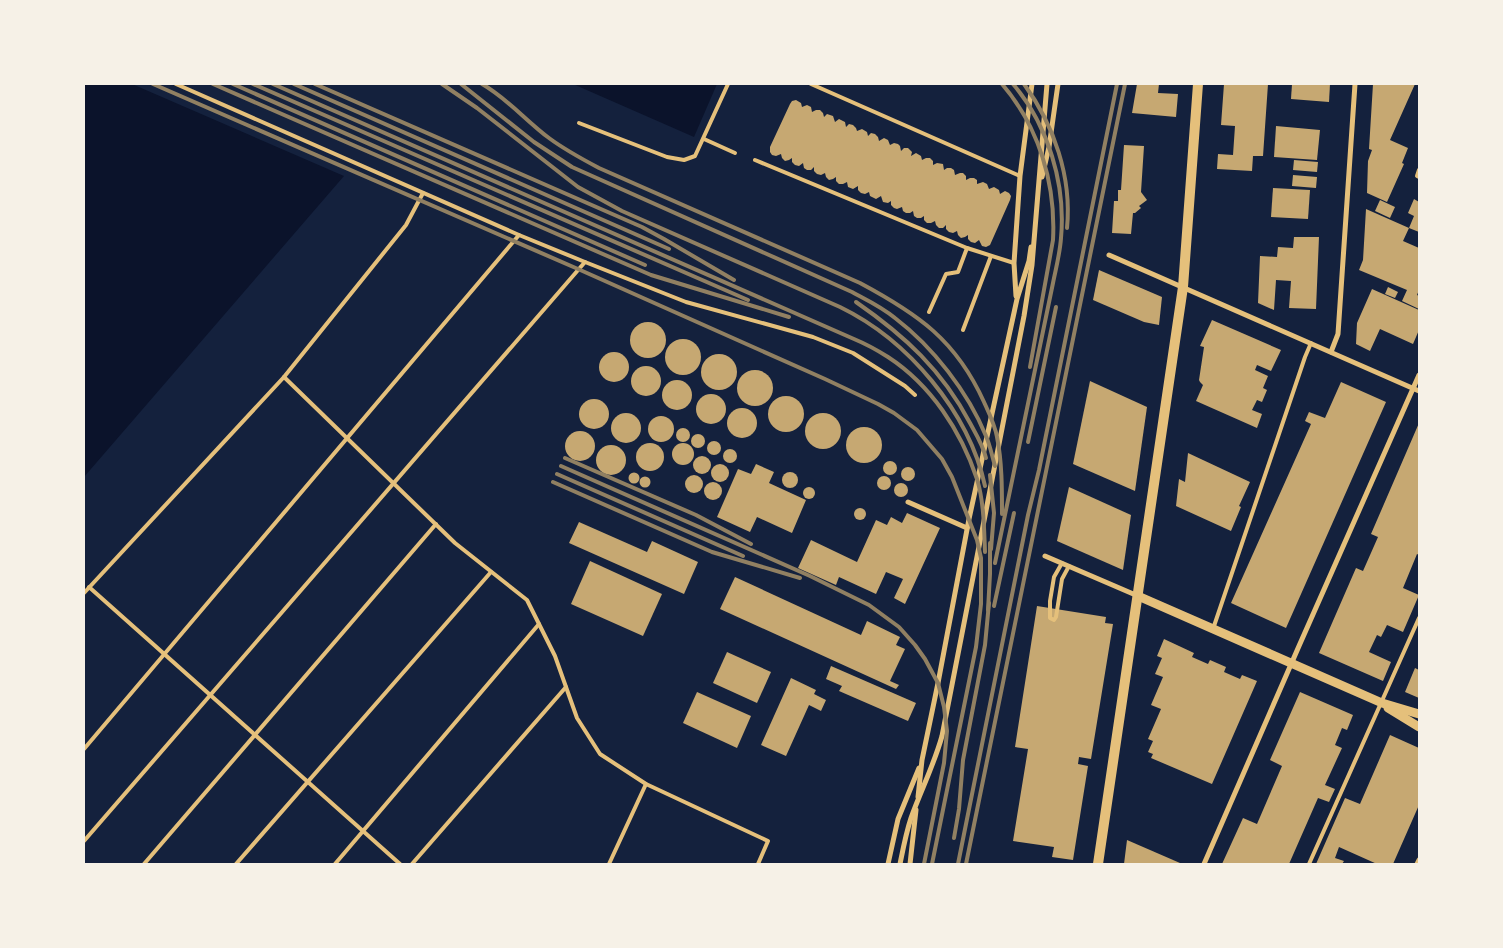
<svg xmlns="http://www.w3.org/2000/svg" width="1503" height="948" font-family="'DejaVu Sans',sans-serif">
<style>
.water{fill:#0b132b}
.building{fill:#c6a872}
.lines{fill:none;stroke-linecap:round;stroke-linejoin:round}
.service{stroke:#e5c07b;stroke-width:4}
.minor{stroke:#e5c07b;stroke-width:5}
.tertiary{stroke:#e5c07b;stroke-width:9}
.secondary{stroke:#e5c07b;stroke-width:10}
.rail{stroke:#918062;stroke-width:4}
</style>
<rect width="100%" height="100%" fill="#14213d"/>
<g class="water">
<path d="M84,84H132L344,176L84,477Z"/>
<path d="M573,84H717L694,137Z"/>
</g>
<g class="building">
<path d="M1137,84H1159L1158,93L1178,94L1176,117L1132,113Z"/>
<path d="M1224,84H1268L1263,156H1253L1252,171L1217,169L1218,154L1233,155L1235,126L1221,125Z"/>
<path d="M1292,84H1330L1329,102L1291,99Z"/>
<path d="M1373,84H1415L1390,140L1408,148L1402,163L1404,164L1387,202L1367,193L1368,161L1372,150L1369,149Z"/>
<path d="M796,100L801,103L802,107L807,105L811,107L812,112L816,110H820L823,113L824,117L827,114L833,116L835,122L839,119L845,122L846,127L849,124L853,125L856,128L857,131L862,129L867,132L868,136L871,133L875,134L878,137L879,141L884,138L888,140L890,145L894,143L898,144L900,146L901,151L904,148H908L912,152L911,156L916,153L921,156L922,160L926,158H930L933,161V165L937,163L943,164L944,170L947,168H951L954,170L955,175L960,173H963L966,176V180L970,178H974L977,180V184L983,182L987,184L989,189L994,187L999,190L1000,194L1005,191L1009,193L1011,196L1010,200L990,245L986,247L982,246L979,240L975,243L971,242L968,239V235L965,237L961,238L958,235L957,231L953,233L949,232L946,229V225L943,228H939L936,225L935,221L931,223H927L924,220V216L921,218H917L914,216L913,211L910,213H906L903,211L902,207L897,209L894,208L891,205V201L888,203L883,202L881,196L876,199L870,196L869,192L865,194L861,193L858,190V186L853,189L848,187L847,182L843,184H839L836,181V177L833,179L829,180L826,177L825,173L821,175L817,174L814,171V167L811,170H807L804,168L803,163L799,166L795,165L792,162V158L789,160L785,161L782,158L781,154L776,156L772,155L770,152V147L790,104L792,101Z"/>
<path d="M1276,126L1320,130L1317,160L1274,157Z"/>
<path d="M1124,145L1144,146L1141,192L1147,200L1139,206L1141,208L1135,213H1133L1131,234L1112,233L1114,201H1118V190H1121Z"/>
<path d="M1294,160L1318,162L1317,172L1293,170Z"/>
<path d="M1293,175L1317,177L1316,188L1292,186Z"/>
<path d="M1273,188L1310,190L1308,219L1271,217Z"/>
<path d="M1414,199L1419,202V232L1409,228L1414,216L1408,213Z"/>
<path d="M1380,200L1395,207L1390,218L1375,211Z"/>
<path d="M1366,209L1409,228L1403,241L1419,248V290L1417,295L1419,296V309L1402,301L1407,290L1359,270L1363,260Z"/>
<path d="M1294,237H1319L1316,309L1289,308L1291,281L1276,280L1274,310L1258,303L1260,256L1277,257L1278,247L1293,248Z"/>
<path d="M1099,270L1162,297L1159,325L1144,322L1093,300Z"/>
<path d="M1388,287L1398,292L1395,298L1385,294Z"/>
<path d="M1372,289L1419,310V330L1413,344L1380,329L1370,351L1356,344L1357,323Z"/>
<path d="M1212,320L1281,350L1271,371L1257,365L1255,370L1268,376L1263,388L1267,390L1262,402L1257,400L1252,410L1262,414L1257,428L1196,401L1203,385L1200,382L1199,380L1204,347L1200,346Z"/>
<circle cx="648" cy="340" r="18"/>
<circle cx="683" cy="357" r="18"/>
<circle cx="614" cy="367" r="15"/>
<circle cx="719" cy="372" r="18"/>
<circle cx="646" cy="381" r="15"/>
<circle cx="755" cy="388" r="18"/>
<circle cx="677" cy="395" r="15"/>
<path d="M1090,381L1147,407L1135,491L1073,464Z"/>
<path d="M1341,382L1386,402L1286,628L1231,603L1311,424L1305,421L1309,412L1325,418Z"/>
<circle cx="711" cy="409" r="15"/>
<circle cx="786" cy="414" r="18"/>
<circle cx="594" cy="414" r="15"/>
<circle cx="742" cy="423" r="15"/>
<circle cx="626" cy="428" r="15"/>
<circle cx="823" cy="431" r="18"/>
<circle cx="661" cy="429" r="13"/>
<path d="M1419,423V555L1417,554L1403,588L1419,595L1403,632L1387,625L1381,637L1377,635L1369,652L1391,662L1383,681L1319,653L1356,568L1363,571L1378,537L1371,534Z"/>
<circle cx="864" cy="445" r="18"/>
<circle cx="683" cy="435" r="7"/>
<circle cx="580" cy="446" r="15"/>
<circle cx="698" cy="441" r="7"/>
<circle cx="714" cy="448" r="7"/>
<circle cx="650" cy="457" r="14"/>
<circle cx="683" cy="454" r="11"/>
<circle cx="611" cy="460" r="15"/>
<circle cx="730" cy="456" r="7"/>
<path d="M1188,453L1250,482L1239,506L1241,507L1231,531L1176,506L1179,479L1185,482Z"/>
<circle cx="702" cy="465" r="9"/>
<circle cx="890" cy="468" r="7"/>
<path d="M756,464L774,472L769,483L806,500L792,533L757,517L750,532L717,517L738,469L751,474Z"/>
<circle cx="720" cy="473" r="9"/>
<circle cx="908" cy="474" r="7"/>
<circle cx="790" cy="480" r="8"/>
<circle cx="634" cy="478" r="5.5"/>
<circle cx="694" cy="484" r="9"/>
<circle cx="884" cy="483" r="7"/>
<circle cx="645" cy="482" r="5.5"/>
<circle cx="713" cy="491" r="9"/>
<circle cx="901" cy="490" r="7"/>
<path d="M1069,487L1131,515L1123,570L1057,541Z"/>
<circle cx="809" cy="493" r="6"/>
<circle cx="860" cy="514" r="6"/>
<path d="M907,513L940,528L905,604L894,598L903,579L886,572L876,594L839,577L836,585L798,568L811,540L857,562L876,520L887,525L891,517L902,523Z"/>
<path d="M579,522L647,552L652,541L698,562L684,594L569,543Z"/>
<path d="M590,561L662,594L643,636L571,604Z"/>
<path d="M735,577L861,635L867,621L900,637L896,645L905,649L890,681L899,685L896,689L720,609Z"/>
<path d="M1037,606L1106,617L1105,623L1113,624L1091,759L1079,757L1078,764L1088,766L1073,860L1052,857L1054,847L1013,841L1028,749L1015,747Z"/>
<path d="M1164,639L1194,653L1192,657L1208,664L1210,660L1226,667L1224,672L1240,679L1242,675L1257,681L1212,784L1151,758L1153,754L1148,752L1153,741L1148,739L1161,709L1151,705L1163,677L1155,674L1162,658L1157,656Z"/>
<path d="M727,652L771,672L757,703L713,683Z"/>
<path d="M831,666L916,703L908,721L839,691L842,686L826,679Z"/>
<path d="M1415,668L1419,670V698L1405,692Z"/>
<path d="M791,678L816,690L814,694L826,700L821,711L809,705L786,756L761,745Z"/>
<path d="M697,692L751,716L737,748L683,723Z"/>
<path d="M1300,692L1353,715L1347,730L1342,728L1335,745L1342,748L1325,785L1335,789L1329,802L1318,798L1289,864H1222L1243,818L1257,824L1282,766L1270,760Z"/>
<path d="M1390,735L1419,748V805L1393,864H1377L1339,847L1335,858L1344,861L1342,864H1316L1345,798L1360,804Z"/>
<path d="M1127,840L1180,863L1179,864H1124Z"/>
</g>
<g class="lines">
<g class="service">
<path d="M176,84L519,235L585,262L686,302L813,337L853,353L905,386L915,395"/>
<path d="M811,84L1020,176"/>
<path d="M579,123L667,157L684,160L695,156L728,84"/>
<path d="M704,139L735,153"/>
<path d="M755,160L967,248L1014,263"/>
<path d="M1419,170L1417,176L1419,177"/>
<path d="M929,312L946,274L958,272L967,248"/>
<path d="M963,330L991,256"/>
<path d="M284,377L455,543L527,600L555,656L577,718L600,754L646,784L768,841L758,864"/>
<path d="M1062,563L1054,577L1050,601V618L1054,620L1056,617L1062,579L1069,566"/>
<path d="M89,587L400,864"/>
<path d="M84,593L284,377L406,225L423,193"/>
<path d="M1213,629L1305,357L1311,343"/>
<path d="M84,749L519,235"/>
<path d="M84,841L585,262"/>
<path d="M144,864L436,524"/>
<path d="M236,864L491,572"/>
<path d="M335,864L539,624"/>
<path d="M412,864L566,687"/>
<path d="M609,864L646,784"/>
<path d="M1309,864L1419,618"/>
</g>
<g class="minor">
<path d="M1042,177L1049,147L1058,84"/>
<path d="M1109,255L1419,391"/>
<path d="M1016,296L1014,263L1020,176L1032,84"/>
<path d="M1331,352L1338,334L1355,84"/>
<path d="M908,502L967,528"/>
<path d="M1045,556L1138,596"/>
<path d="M918,797L922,760L938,683L969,519L1017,299L1029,261L1031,247"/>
<path d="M888,864L898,819L919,768"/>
<path d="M900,864C903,849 906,833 911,818C921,790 934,765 942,736L1024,316L1032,265L1047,84"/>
<path d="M910,864L916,810"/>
<path d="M1204,864L1299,646L1419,375"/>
<path d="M1417,864L1419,860"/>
</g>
<g class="tertiary">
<path d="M1138,596L1382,703L1419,714"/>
<path d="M1388,708L1419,727"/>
</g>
<path class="secondary" d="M1098,864L1183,287L1198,84"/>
<g class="rail">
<path d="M153,84L578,269L825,379L878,404L894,413L917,430L942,459L952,477L977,540L981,558V604L976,647L932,864"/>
<path d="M213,84L651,275L789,317"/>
<path d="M233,84L645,265"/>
<path d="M253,84L748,300"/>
<path d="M273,84L854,339C866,344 877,350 888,357C931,385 961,431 977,479C984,502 984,528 985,552"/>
<path d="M294,84L669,249"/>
<path d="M315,84L642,227L664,239L734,280"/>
<path d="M442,84L477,108L578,187L622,211L840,307C908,340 969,412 985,486"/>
<path d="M461,84L534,142L572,167L852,292C867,300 882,307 895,318C933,347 968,392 986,436C990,445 992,456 995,466"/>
<path d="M482,84C507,98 526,121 549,138C565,150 582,159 599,168L860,283C918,314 956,340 984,402C989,413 995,425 997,437C1002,462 1002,488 1002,514"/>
<path d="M1002,84C1039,127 1056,184 1053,240L1030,367"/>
<path d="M1024,84C1054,125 1072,177 1067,228"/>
<path d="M856,302C905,336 942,370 970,423C976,434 983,445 986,458"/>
<path d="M1028,442L1056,307"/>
<path d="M565,458L696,515L751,544"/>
<path d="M561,466L810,576L869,605L899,627L915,645L925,659L938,683L944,707L947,731L944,763L924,864"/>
<path d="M557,474L743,556"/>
<path d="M990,475L994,513L991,549"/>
<path d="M553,482L712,552L800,578"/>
<path d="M995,563L1053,283C1056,268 1060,253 1061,238C1066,184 1048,125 1013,84"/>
<path d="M994,606L1014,513"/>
<path d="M988,610L990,574V543"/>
<path d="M954,838L959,809L963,760L985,645L989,603"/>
<path d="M958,864L1028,515L1039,470L1117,84"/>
<path d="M966,864L1125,84"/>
</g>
</g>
<rect width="1503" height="948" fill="none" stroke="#f6f1e7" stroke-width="170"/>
</svg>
